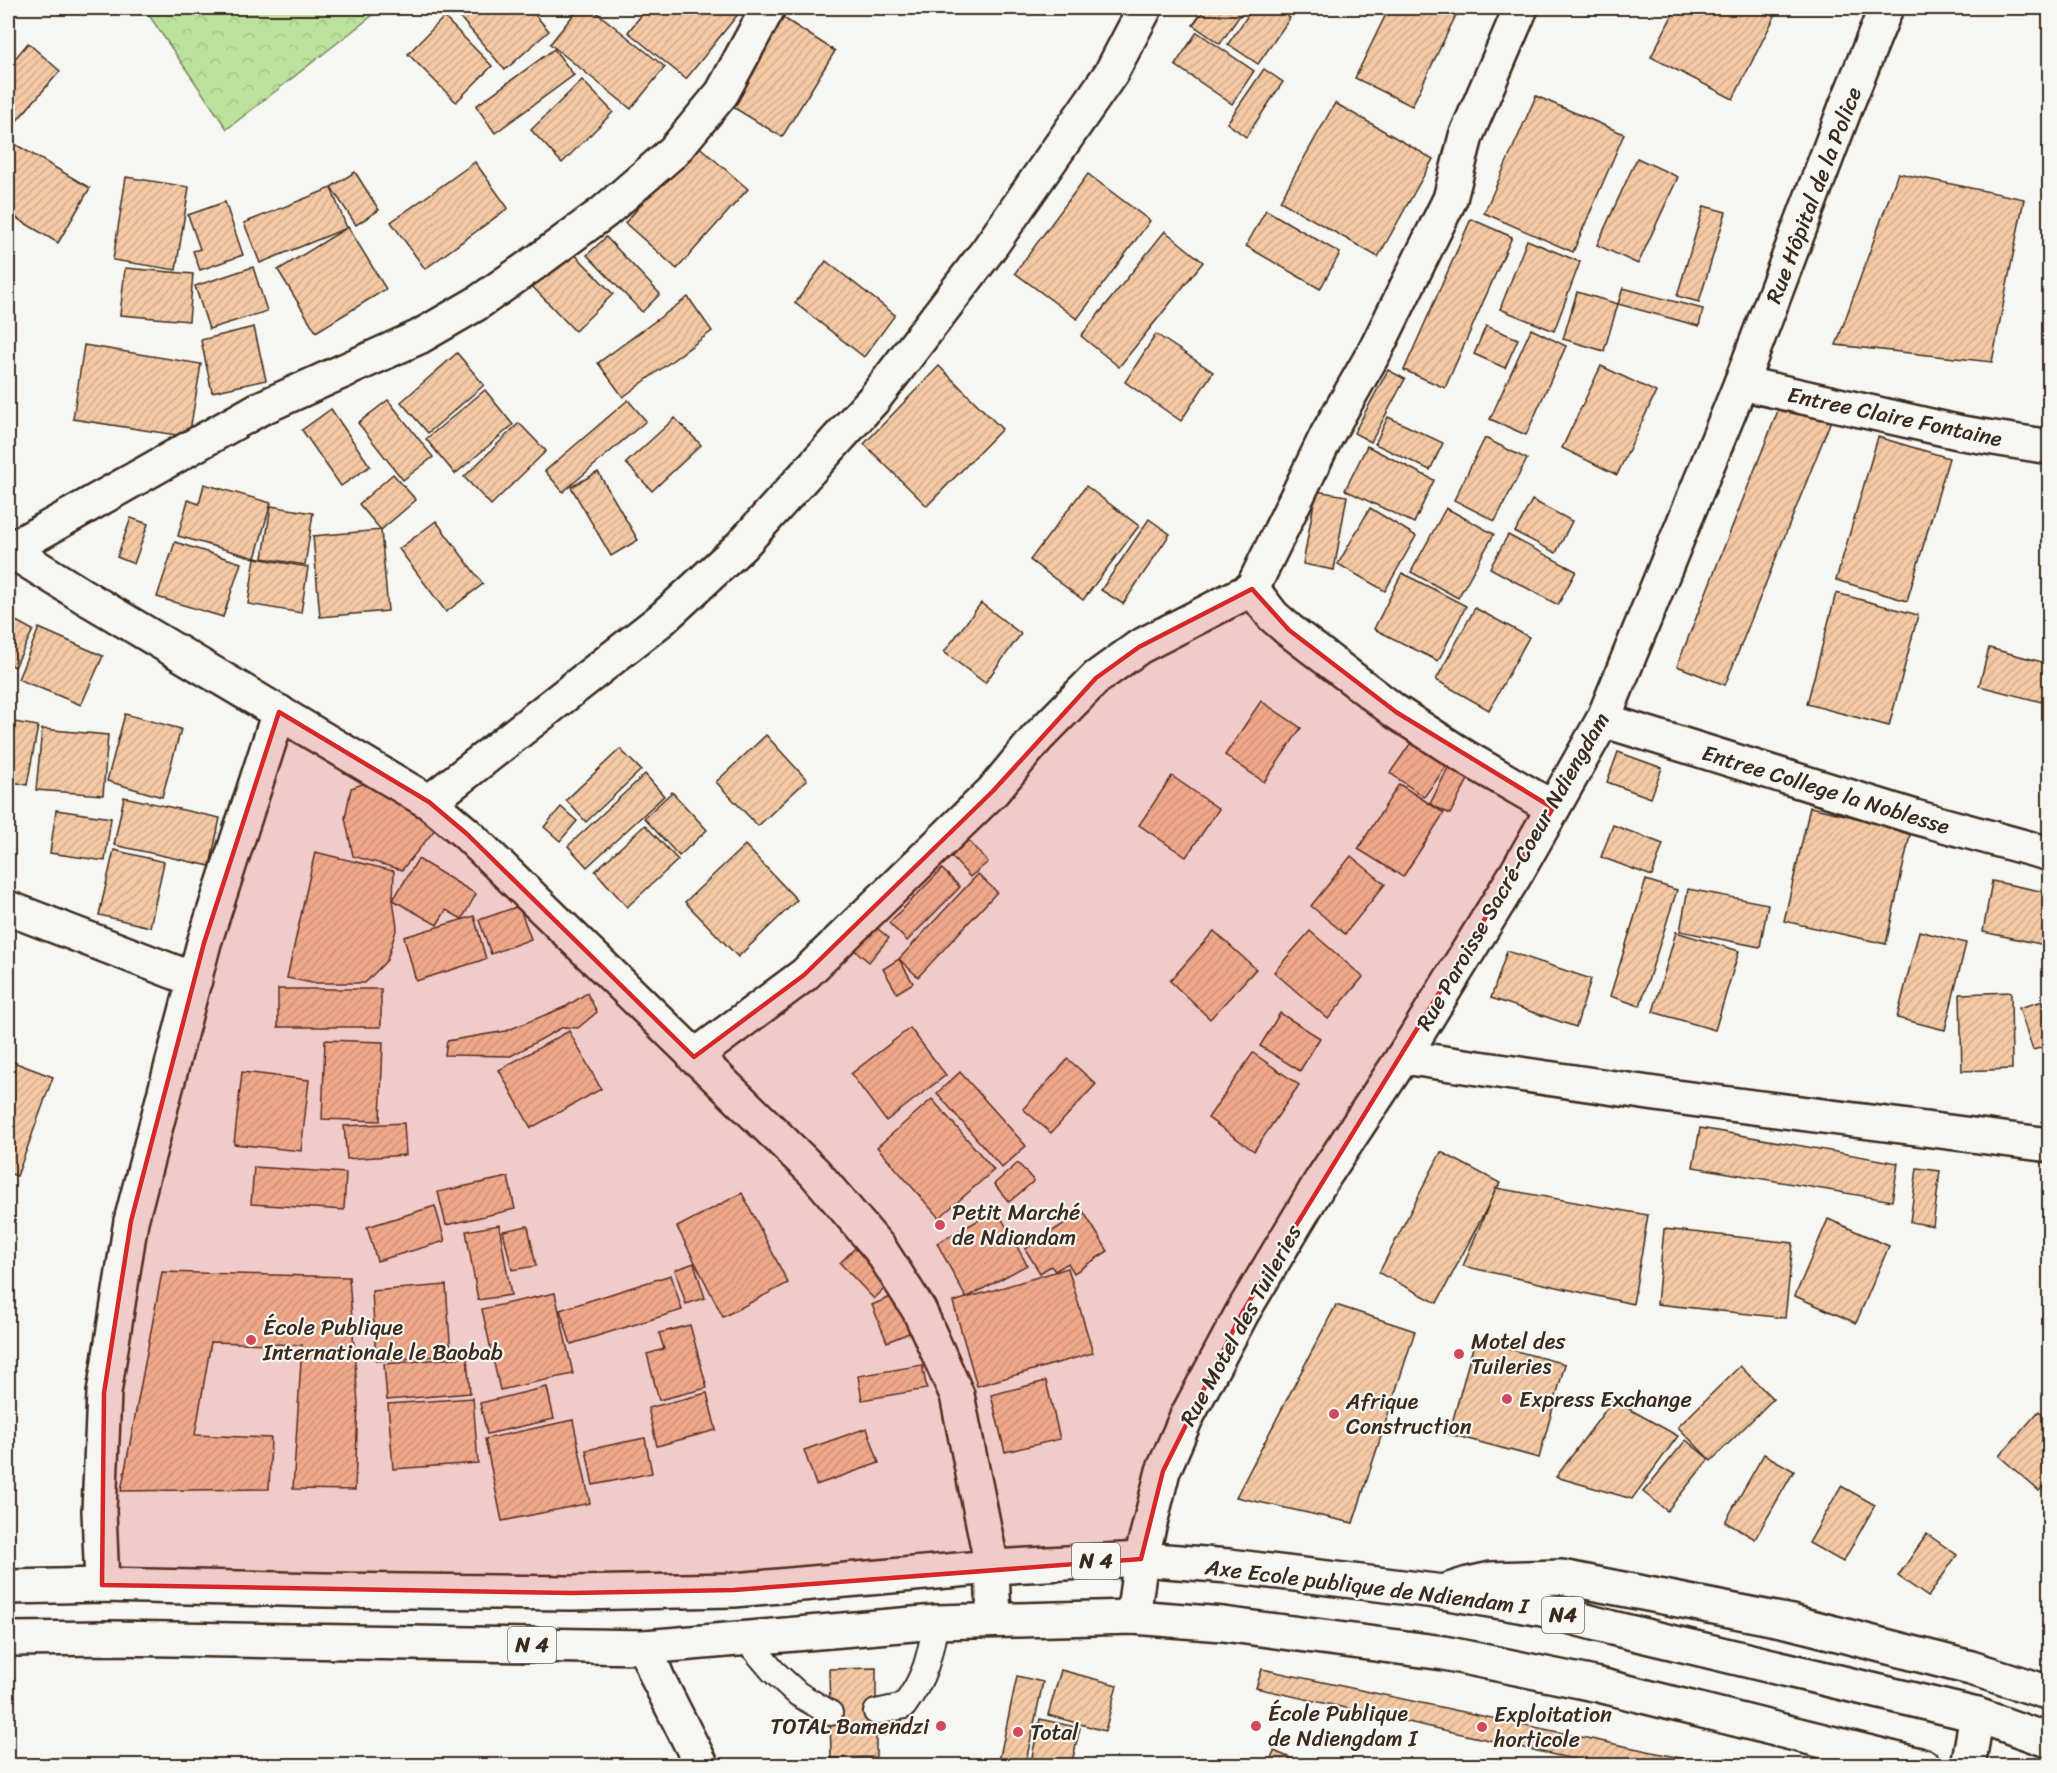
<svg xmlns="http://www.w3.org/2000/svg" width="2057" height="1773" font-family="Sriracha,sans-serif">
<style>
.forest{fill:url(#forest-crowns);stroke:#7b865e;stroke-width:1.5}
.building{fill:url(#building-hatch);stroke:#3b2a1e;stroke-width:1.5}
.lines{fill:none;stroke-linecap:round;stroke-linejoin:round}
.service-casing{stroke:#3b2a1e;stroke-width:28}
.minor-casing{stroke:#3b2a1e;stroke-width:38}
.tertiary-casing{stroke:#3b2a1e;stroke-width:38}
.trunk-casing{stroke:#3b2a1e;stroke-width:38}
.service{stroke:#f6f6f2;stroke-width:24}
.minor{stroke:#f6f6f2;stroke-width:33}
.tertiary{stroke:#f6f6f2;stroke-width:33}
.trunk{stroke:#f6f6f2;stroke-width:33}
.marked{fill:#d62828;fill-opacity:0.2;stroke:#d62828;stroke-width:4.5;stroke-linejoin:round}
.poi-dot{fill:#d1495b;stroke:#f6f6f2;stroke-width:2}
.labels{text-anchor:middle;stroke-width:4.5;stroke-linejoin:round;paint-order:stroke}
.shield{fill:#f6f6f2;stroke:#73675e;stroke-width:1.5}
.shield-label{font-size:21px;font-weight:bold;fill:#3b2a1e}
.street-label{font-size:22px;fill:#3b2a1e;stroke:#f6f6f2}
.poi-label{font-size:22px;fill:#3b2a1e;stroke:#f6f6f2;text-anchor:start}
</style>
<defs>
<pattern id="forest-crowns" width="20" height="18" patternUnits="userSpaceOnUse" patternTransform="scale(1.5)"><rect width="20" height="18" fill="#bbe29d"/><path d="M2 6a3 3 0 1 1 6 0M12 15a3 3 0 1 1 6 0" fill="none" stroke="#a2c287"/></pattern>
<pattern id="building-hatch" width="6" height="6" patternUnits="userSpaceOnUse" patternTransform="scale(1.5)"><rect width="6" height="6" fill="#f4c9a4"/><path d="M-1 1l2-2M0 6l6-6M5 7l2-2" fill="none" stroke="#d2ad8d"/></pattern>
</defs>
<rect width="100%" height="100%" fill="#f6f6f2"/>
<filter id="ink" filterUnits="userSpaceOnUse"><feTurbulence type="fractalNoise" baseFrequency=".0167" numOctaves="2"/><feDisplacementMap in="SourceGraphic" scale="12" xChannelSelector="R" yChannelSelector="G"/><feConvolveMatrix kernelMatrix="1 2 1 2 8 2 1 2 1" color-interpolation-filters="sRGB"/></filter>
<g filter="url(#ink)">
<path class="forest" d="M144,8H382L227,129Z"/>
<g class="building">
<path d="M452,8H529L549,31L505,70Z"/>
<path d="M579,8H591L665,67L631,109L550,44Z"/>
<path d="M647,8H743L686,79L628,32Z"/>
<path d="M1205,8H1245L1220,44L1193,25Z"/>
<path d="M1253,8H1275L1290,18L1258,64L1228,44Z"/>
<path d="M1389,8H1449L1458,11L1412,106L1355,78Z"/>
<path d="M1676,8H1779L1733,99L1651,57Z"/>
<path d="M444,17L492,66L456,102L408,54Z"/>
<path d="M782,17L835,51L782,137L728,104Z"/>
<path d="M1197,32L1254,71L1232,104L1175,65Z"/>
<path d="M28,43L60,71L8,131V67Z"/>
<path d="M554,49L574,75L495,133L476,106Z"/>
<path d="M1264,69L1283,82L1246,137L1227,123Z"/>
<path d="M582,80L613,112L562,163L531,130Z"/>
<path d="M1536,96L1624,134L1573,252L1484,213Z"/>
<path d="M1335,103L1433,159L1378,257L1280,201Z"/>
<path d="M8,140L90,188L58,243L8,213Z"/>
<path d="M695,143L748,189L677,269L625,223Z"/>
<path d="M1637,158L1678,177L1638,264L1597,245Z"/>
<path d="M475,162L508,208L425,269L391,222Z"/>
<path d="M355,172L379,210L356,225L331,187Z"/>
<path d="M1898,173L2024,199L1992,362L1836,345Z"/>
<path d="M1088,174L1150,221L1077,319L1015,273Z"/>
<path d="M126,177L189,187L176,270L113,260Z"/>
<path d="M331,188L347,228L260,263L244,223Z"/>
<path d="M225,202L243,255L200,270L193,251L200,249L188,215Z"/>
<path d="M1704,206L1726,212L1699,302L1677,296Z"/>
<path d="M1266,210L1340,253L1320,289L1246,246Z"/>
<path d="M1471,219L1512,237L1445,388L1404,370Z"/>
<path d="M348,227L386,289L316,332L278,270Z"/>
<path d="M1165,231L1203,262L1119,367L1081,336Z"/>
<path d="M606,237L660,294L642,312L587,255Z"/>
<path d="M1527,240L1580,262L1554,331L1500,309Z"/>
<path d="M566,245L613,294L575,331L528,282Z"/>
<path d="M826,261L895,315L864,357L795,303Z"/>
<path d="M253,267L267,311L209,329L195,286Z"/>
<path d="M125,268L193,274L189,321L120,315Z"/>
<path d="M1623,288L1703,309L1699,326L1618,304Z"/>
<path d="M1577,292L1618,304L1604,351L1563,339Z"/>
<path d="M688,297L712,331L623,397L598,363Z"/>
<path d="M1486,326L1518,339L1505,368L1474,354Z"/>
<path d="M254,327L266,380L212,392L201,340Z"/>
<path d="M1531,329L1566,346L1526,435L1490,419Z"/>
<path d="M1156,334L1213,372L1181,421L1125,382Z"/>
<path d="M84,345L201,364L189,437L73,419Z"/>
<path d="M457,353L484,385L428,433L401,402Z"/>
<path d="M939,366L1002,429L927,506L864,444Z"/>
<path d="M1601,366L1656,392L1617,475L1562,448Z"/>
<path d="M1388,370L1405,379L1371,442L1354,433Z"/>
<path d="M485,390L513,425L455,474L426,439Z"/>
<path d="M1785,393L1834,413L1725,685L1677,666Z"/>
<path d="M388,400L433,457L403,480L358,423Z"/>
<path d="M628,400L646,421L563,492L545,471Z"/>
<path d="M331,409L370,466L341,486L302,430Z"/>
<path d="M1388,417L1443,443L1430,470L1375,444Z"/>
<path d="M675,418L701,445L652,491L626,463Z"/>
<path d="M519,423L546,451L491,505L464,477Z"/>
<path d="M1878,437L1949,458L1907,601L1836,580Z"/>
<path d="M1485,438L1527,459L1495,521L1454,500Z"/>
<path d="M1367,446L1434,480L1414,523L1345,490Z"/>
<path d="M598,472L638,540L611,556L571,487Z"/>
<path d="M393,474L416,500L381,530L359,504Z"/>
<path d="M204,484L271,503L255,558L178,536L188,500L199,504Z"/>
<path d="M1086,486L1139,526L1083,600L1030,560Z"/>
<path d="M1316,491L1347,496L1334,570L1303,564Z"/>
<path d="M1532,500L1572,521L1556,553L1515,532Z"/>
<path d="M271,506L313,513L305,565L263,558Z"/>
<path d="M1370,508L1416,536L1385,591L1338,564Z"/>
<path d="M1446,508L1494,534L1458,598L1411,572Z"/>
<path d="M131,518L148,524L134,564L117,557Z"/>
<path d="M1149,519L1170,534L1123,604L1101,590Z"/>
<path d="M436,521L483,584L446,612L399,549Z"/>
<path d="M381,530L388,611L320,617L313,536Z"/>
<path d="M1508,535L1576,571L1558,605L1490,568Z"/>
<path d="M175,542L241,563L223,617L157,597Z"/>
<path d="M255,558L308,567L301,613L248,604Z"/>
<path d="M1402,573L1466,606L1438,661L1374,629Z"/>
<path d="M1836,593L1918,615L1889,726L1807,704Z"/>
<path d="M981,603L1021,634L985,683L944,652Z"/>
<path d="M1475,608L1529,637L1489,710L1436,680Z"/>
<path d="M16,621L33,630L15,667L8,663V638Z"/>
<path d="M39,628L103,656L81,705L18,679Z"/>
<path d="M1989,648L2050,664V704L1979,686Z"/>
<path d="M1261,701L1301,728L1264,782L1225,755Z"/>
<path d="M125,714L181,729L162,797L107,781Z"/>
<path d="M8,721L38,726L27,785L8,781Z"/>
<path d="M42,729L108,735L103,795L36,790Z"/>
<path d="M1419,731L1454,756L1424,797L1390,773Z"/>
<path d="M766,735L807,780L758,826L716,782Z"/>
<path d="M620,749L641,770L586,822L566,800Z"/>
<path d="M1618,752L1662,768L1651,798L1607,782Z"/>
<path d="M1454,756L1475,766L1450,814L1430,804Z"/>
<path d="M645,774L664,796L587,867L568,846Z"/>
<path d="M1172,776L1219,809L1186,857L1139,825Z"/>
<path d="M374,780L437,827L402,870L353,856L345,818L351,788Z"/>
<path d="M1399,784L1444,813L1403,877L1358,849Z"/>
<path d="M672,792L707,830L679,856L644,818Z"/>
<path d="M124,797L220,818L210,866L114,845Z"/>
<path d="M561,807L577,821L560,841L544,827Z"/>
<path d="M1810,807L1911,830L1886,944L1784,921Z"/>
<path d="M56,810L111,818L105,861L50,853Z"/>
<path d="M645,825L678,860L627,907L595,871Z"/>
<path d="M1613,825L1663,844L1652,876L1601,857Z"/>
<path d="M964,836L988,862L970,877L948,853Z"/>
<path d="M745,845L797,900L738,957L685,902Z"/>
<path d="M114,850L164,862L150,927L99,915Z"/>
<path d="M315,852L394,871L393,900L397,927L387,960L365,983H312L287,978Z"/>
<path d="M1351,856L1385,884L1345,934L1311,906Z"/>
<path d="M418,859L476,894L462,919L446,910L437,925L393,900Z"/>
<path d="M942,869L960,887L907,941L889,923Z"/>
<path d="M978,874L997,892L918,977L899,959Z"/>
<path d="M1646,880L1677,890L1640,1006L1610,996Z"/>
<path d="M1992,881L2050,893V946L1983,932Z"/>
<path d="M1688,889L1768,904L1760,947L1680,931Z"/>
<path d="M519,906L531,939L491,954L479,920Z"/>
<path d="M474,916L486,959L416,981L404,937Z"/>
<path d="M866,919L889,938L869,962L847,944Z"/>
<path d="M1214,931L1256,969L1210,1019L1170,981Z"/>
<path d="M1310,931L1363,977L1328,1019L1274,972Z"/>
<path d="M1919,931L1966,943L1945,1030L1897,1018Z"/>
<path d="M1676,932L1739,951L1715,1030L1653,1012Z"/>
<path d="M1507,951L1591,979L1576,1027L1491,998Z"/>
<path d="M899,959L913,983L897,993L883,969Z"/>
<rect x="278" y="989" width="103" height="38"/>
<path d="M2011,992L2012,1069L1962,1071L1960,994Z"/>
<path d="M587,993L597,1012L578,1028L563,1027L511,1056L445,1055L447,1041L506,1031L567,1006Z"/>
<path d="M2043,1001L2050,1021V1045L2033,1050L2019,1008Z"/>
<path d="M1280,1013L1320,1038L1300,1071L1260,1046Z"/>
<path d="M910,1028L946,1075L886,1121L851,1074Z"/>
<path d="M569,1031L601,1089L531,1128L499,1070Z"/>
<path d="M325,1040L383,1042L380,1121L322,1119Z"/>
<path d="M1253,1053L1299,1085L1254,1151L1208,1118Z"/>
<path d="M1068,1059L1096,1084L1051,1133L1023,1109Z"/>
<path d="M8,1060L53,1077L17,1176L8,1173Z"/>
<path d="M242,1072L309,1080L301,1151L234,1144Z"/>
<path d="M960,1072L1026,1146L1002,1168L937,1093Z"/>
<path d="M932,1099L994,1170L939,1218L877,1147Z"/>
<path d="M404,1123L406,1155L347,1159L344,1126Z"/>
<path d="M1700,1128L1898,1163L1892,1201L1693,1167Z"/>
<path d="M1441,1152L1500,1183L1437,1303L1379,1273Z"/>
<path d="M1018,1163L1034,1181L1009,1202L994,1184Z"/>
<path d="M254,1167L346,1173L344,1210L251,1204Z"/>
<path d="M1917,1168L1940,1171L1933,1226L1910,1222Z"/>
<path d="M508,1177L515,1209L446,1225L438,1192Z"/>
<path d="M1496,1188L1648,1215L1633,1304L1463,1266Z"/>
<path d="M742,1193L788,1283L723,1317L677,1227Z"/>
<path d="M435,1206L445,1241L377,1261L367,1227Z"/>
<path d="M997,1210L1027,1265L966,1298L937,1243Z"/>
<path d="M1083,1211L1108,1251L1074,1273L1068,1263L1055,1271L1051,1266L1040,1273L1025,1249Z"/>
<path d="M1828,1219L1889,1246L1856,1323L1795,1296Z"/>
<path d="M499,1225L511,1295L478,1300L466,1231Z"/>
<path d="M528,1226L536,1266L512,1270L503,1231Z"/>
<path d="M1664,1229L1793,1243L1785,1318L1657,1304Z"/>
<path d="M855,1248L889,1284L874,1299L840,1263Z"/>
<path d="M694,1263L705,1298L686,1304L675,1270Z"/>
<path d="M1068,1268L1093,1353L977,1386L953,1302Z"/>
<path d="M162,1272L349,1277L358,1404L355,1490L293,1489L302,1345L211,1342L195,1435L271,1438L269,1489L121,1491Z"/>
<path d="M671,1275L682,1310L571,1344L560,1310Z"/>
<path d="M446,1285L451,1355L376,1361L372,1291Z"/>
<path d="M555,1293L573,1374L500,1390L482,1309Z"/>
<path d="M900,1293L916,1330L887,1342L872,1305Z"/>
<path d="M1336,1305L1415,1331L1353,1523L1236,1497Z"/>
<path d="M690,1325L707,1388L659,1400L647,1354L664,1349L659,1333Z"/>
<path d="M1475,1340L1565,1364L1539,1458L1449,1434Z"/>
<path d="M467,1357L470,1393L387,1400L384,1364Z"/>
<path d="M922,1365L927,1389L862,1400L858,1376Z"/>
<path d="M1740,1366L1773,1399L1711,1461L1678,1427Z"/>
<path d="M1046,1381L1060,1439L1005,1452L991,1395Z"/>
<path d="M547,1387L554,1419L487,1434L480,1403Z"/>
<path d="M707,1393L716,1430L657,1446L648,1408Z"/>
<path d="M473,1398L478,1463L393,1469L388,1404Z"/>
<path d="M1613,1400L1678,1436L1632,1499L1556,1477Z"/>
<path d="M2039,1411L2050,1421V1480L2039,1491L1999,1456Z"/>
<path d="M573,1420L590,1503L502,1521L485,1439Z"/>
<path d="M867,1428L879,1463L816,1485L804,1450Z"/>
<path d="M645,1438L652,1473L593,1485L586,1450Z"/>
<path d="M1686,1440L1709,1459L1667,1511L1643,1492Z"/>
<path d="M1764,1454L1794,1471L1755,1539L1725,1522Z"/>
<path d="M1841,1486L1875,1505L1843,1562L1809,1543Z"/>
<path d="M1927,1534L1957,1555L1928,1597L1898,1576Z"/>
<path d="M876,1668V1757L831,1758L829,1669Z"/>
<path d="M1262,1669L1718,1766H1604L1256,1688Z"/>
<path d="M1061,1670L1117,1685L1105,1731L1048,1715Z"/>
<path d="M1017,1676L1043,1682L1025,1766H998Z"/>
<path d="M1040,1719L1080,1728L1071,1766H1030Z"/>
<path d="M1274,1751L1309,1766H1268Z"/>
</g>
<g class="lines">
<defs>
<g id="service">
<path d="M745,1638L773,1671L798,1694L830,1713"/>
<path d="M876,1712L904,1706C926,1676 929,1658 936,1622"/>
</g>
<g id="minor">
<path d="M1741,383L1962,433L2050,447"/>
<path d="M8,549L85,597L429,802L467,834L815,1173L880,1249L919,1310L957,1395L992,1567L994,1620"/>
<path d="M9,550L259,409L419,337L476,304L539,260L604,212L674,151L722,93L768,8"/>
<path d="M1252,589L1273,616L1289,630L1396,712L1465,757L1553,808"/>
<path d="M1603,720L1915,817L2050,854"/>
<path d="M429,802L662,619L741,546L874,399L988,250L1111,73L1145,8"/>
<path d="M8,908L195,980"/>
<path d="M694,1057L804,975L993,791L1037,738L1096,678L1139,647L1252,589L1327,435L1376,349L1450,199L1466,136L1521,8"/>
<path d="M1403,1057L1683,1098L2050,1145"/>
<path d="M102,1585L99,1511L104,1393L131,1221L204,943L279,712"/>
<path d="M1443,1592L1468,1584L1491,1579L1561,1577L1791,1622L1971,1668L2050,1693"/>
<path d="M645,1647L658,1679L702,1766"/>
<path d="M1968,1766L1977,1715"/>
</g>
<path id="tertiary" d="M1133,1617L1141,1559L1163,1471L1186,1418L1242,1313L1321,1181L1403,1057L1517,872L1603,720L1741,383L1846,106L1886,8"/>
<g id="trunk">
<path d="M8,1587L102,1585L324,1590L572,1593L734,1590L992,1567L1141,1559L1229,1566L1443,1592L1542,1609L1612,1628L1977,1715L2050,1741"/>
<path d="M8,1639L111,1638L645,1647L936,1622L1133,1617L1223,1624L1444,1653L1599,1685L1923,1766"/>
</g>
</defs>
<use href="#service" class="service-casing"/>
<use href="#minor" class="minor-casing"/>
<use href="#tertiary" class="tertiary-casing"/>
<use href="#trunk" class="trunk-casing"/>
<use href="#service" class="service"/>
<use href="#minor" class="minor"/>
<use href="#tertiary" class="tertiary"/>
<use href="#trunk" class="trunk"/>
</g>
</g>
<path class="marked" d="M1252,589L1289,630L1396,712L1553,808L1242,1313L1163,1471L1141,1559L734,1590L572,1593L102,1585L104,1393L131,1221L204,943L279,712L429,802L467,834L694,1057L804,975L993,791L1096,678L1139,647Z"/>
<g class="poi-dot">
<circle cx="940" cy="1225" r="6"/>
<circle cx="251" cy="1340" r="6"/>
<circle cx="1459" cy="1354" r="6"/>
<circle cx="1507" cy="1399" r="6"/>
<circle cx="1334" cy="1414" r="6"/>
<circle cx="941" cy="1726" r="6"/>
<circle cx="1256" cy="1726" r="6"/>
<circle cx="1482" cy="1727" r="6"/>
<circle cx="1018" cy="1732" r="6"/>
</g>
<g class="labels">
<g class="shield">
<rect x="1072" y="1543" width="48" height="36" rx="4.5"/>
<rect x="1542" y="1597" width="42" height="36" rx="4.5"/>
<rect x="508" y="1627" width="48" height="36" rx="4.5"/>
</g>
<g class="shield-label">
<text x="1096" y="1568">N 4</text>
<text x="1563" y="1622">N4</text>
<text x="532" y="1652">N 4</text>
</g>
<g class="street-label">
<text transform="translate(1813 195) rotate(-69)" y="8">Rue Hôpital de la Police</text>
<text transform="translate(1895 416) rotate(12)" y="8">Entree Claire Fontaine</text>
<text transform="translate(1826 789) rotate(17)" y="8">Entree College la Noblesse</text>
<text transform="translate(1512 871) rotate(-60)" y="8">Rue Paroisse Sacré-Coeur Ndiengdam</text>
<text transform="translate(1240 1325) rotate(-61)" y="8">Rue Motel des Tuileries</text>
<text transform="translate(1367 1586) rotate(7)" y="8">Axe Ecole publique de Ndiendam I</text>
</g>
<g class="poi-label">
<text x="952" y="1220">Petit Marché<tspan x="952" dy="25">de Ndiandam</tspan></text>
<text x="263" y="1335">École Publique<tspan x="263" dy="25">Internationale le Baobab</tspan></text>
<text x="1471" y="1349">Motel des<tspan x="1471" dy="25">Tuileries</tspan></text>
<text x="1519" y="1407">Express Exchange</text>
<text x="1346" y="1409">Afrique<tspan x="1346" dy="25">Construction</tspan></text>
<text x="1268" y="1721">École Publique<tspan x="1268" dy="25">de Ndiengdam I</tspan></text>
<text x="1494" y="1722">Exploitation<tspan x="1494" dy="25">horticole</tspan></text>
<text x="929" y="1734" text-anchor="end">TOTAL Bamendzi</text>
<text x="1030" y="1740">Total</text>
</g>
</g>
<rect width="2057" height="1773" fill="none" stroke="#f6f6f2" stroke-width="30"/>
<rect x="15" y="15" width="2027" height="1743" fill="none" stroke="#3b2a1e" stroke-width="2" filter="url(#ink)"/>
</svg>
